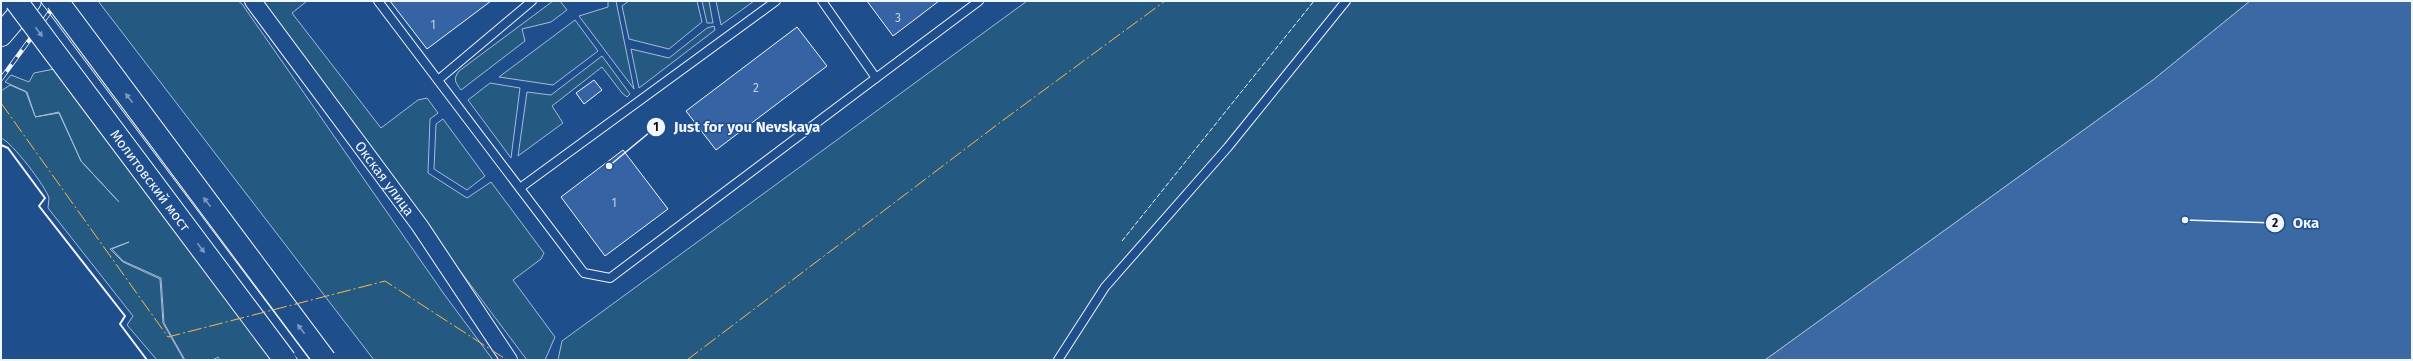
<svg xmlns="http://www.w3.org/2000/svg" width="2413" height="361" font-family="'Fira Sans',sans-serif">
<style>
.green{fill:#245a82;stroke:#a8bbd7;fill-rule:evenodd}
.water{fill:#3b69a3;stroke:#a8bbd7}
.building{fill:#3563a3;stroke:#f2f6ff}
.lines{fill:none;stroke-linecap:round;stroke-linejoin:round}
.lane-casing{stroke:#f2f6ff;stroke-width:10}
.street-casing{stroke:#f2f6ff;stroke-width:18}
.secondary-casing{stroke:#f2f6ff;stroke-width:24}
.lane{stroke:#1f4e8c;stroke-width:8}
.street{stroke:#1f4e8c;stroke-width:16}
.secondary{stroke:#1f4e8c;stroke-width:22}
.tram{stroke:#f2f6ff;stroke-width:1}
.rail-casing{stroke:#f2f6ff;stroke-width:4.5}
.rail{stroke:#1f4e8c;stroke-width:3;stroke-dasharray:9;stroke-linecap:butt}
.primary-bridge-casing{stroke:#f2f6ff;stroke-width:24;stroke-linecap:butt}
.primary-bridge{stroke:#1f4e8c;stroke-width:22}
.fence{stroke:#f2f6ff;stroke-width:1;stroke-dasharray:5 2;stroke-linecap:butt}
.wall{stroke:#f2f6ff;stroke-width:2}
.power{stroke:#ffb74d;stroke-width:1;stroke-dasharray:14 3 2 3;stroke-linecap:butt}
.oneway{fill:#7e9ac0}
.labels{text-anchor:middle;stroke-width:3;stroke-linejoin:round;paint-order:stroke}
.number-label{font-size:12px;fill:#c3d1e8}
.street-label{font-size:14px;fill:#f2f6ff;stroke:#1f4e8c}
.leader{fill:none;stroke:#f2f6ff;stroke-width:1.5}
.callout-dot{fill:#f2f6ff;stroke:#1f4e8c;stroke-width:1.5}
.mark-label{font-size:12px;text-anchor:middle;font-weight:bold;fill:#111}
.callout-label{font-size:15px;text-anchor:middle;font-weight:bold;fill:#f2f6ff;stroke:#1f4e8c;stroke-width:3;stroke-linejoin:round;paint-order:stroke}
</style>
<rect width="100%" height="100%" fill="#1f4e8c"/>
<g class="green">
<path d="M98,1H238L242,4L444,294L493,360H374Z"/>
<path d="M257,1H307L292,13L381,128L418,100L427,98L438,113L430,119L428,173L467,198L491,182L544,253L541,259L513,280L555,337L545,360H527Z"/>
<path d="M553,1H560L567,10L551,22L522,29L525,41L461,90C455,82 453,79 459,71Z"/>
<path d="M608,1H616L634,89L579,16L608,7Z"/>
<path d="M629,1H697L702,22L669,49L629,39L622,6Z"/>
<path d="M702,1H709L713,23H707Z"/>
<path d="M716,1H754L721,25Z"/>
<path d="M1027,1H2250L2153,80L1765,360H558L562,341Z"/>
<path d="M575,20L598,51L553,85L499,77Z"/>
<path d="M714,26L715,30L639,88L631,49L669,58L707,28Z"/>
<path d="M602,56L630,94L627,97L622,93L602,67L552,106L563,123L518,156L527,92L551,95Z"/>
<path d="M54,69L275,360H220L218,357L213,360H185L164,323L161,278L123,261L112,249L129,242L110,249L123,262L160,279L163,323L184,360H157L127,325L133,316L48,208C48,205 49,201 49,198C46,187 12,142 1,138V91L10,85L26,92L35,116L27,92L5,82L11,75L29,82L34,73ZM59,112L81,161L119,202L81,161L59,113L35,117Z"/>
<path d="M490,83L520,88L511,158L468,100Z"/>
<path d="M443,119L485,176L467,190L434,169L436,124Z"/>
</g>
<path class="water" d="M2250,1H2412V360H1765L2153,80Z"/>
<g class="building">
<path d="M390,1H491L427,49Z"/>
<path d="M867,1H939L893,36Z"/>
<path d="M797,27L827,66L716,150L686,111Z"/>
<path d="M594,80L602,90L584,104L576,93Z"/>
<path d="M623,150L668,209L605,256L561,197Z"/>
</g>
<g class="lines">
<defs>
<g id="lane">
<path d="M378,1L584,273L610,278L876,78"/>
<path d="M822,1L876,78L979,1"/>
<path d="M438,80L532,1"/>
<path d="M520,188L776,1"/>
<path d="M1058,360L1105,287L1228,147L1346,1"/>
</g>
<g id="street">
<path id="s1" d="M253,1L420,226L509,360"/>
</g>
<path id="secondary" d="M1,35L30,1"/>
</defs>
<use href="#lane" class="lane-casing"/>
<use href="#street" class="street-casing"/>
<use href="#secondary" class="secondary-casing"/>
<use href="#lane" class="lane"/>
<use href="#street" class="street"/>
<use href="#secondary" class="secondary"/>
<g class="tram">
<path d="M29,1L298,360"/>
<path d="M40,1L310,360"/>
</g>
<defs>
<path id="rail" d="M1,79L58,1"/>
</defs>
<use href="#rail" class="rail-casing"/>
<use href="#rail" class="rail"/>
<defs>
<g id="primary-bridge">
<path id="s2" d="M16,1L285,360"/>
<path d="M57,1L325,360"/>
</g>
</defs>
<use href="#primary-bridge" class="primary-bridge-casing"/>
<use href="#primary-bridge" class="primary-bridge"/>
<g class="fence">
<path d="M1,14V15"/>
<path d="M1122,241L1314,1"/>
</g>
<path class="wall" d="M1,145L8,148L45,198L39,206L125,316L120,324L147,360"/>
<g class="power">
<path d="M1,103L168,337L385,281L507,360"/>
<path d="M687,360L1002,121L1165,1"/>
</g>
</g>
<defs><path id="oneway-solid" d="M-6-.8H1V-3.2L6.5 0L1 3.2V.8H-6Z"/></defs>
<g class="oneway">
<use href="#oneway-solid" transform="translate(39 32) rotate(53)"/>
<use href="#oneway-solid" transform="translate(129 98) rotate(-127)"/>
<use href="#oneway-solid" transform="translate(207 202) rotate(-127)"/>
<use href="#oneway-solid" transform="translate(201 248) rotate(53)"/>
<use href="#oneway-solid" transform="translate(301 329) rotate(-127)"/>
</g>
<g class="labels">
<g class="number-label">
<text x="898" y="22">3</text>
<text x="433" y="29">1</text>
<text x="756" y="92">2</text>
<text x="614" y="207">1</text>
</g>
<g class="street-label">
<text dy="5" stroke="none"><textPath href="#s1" startOffset="221">Окская улица</textPath></text>
<text dy="5" stroke="none"><textPath href="#s2" startOffset="224">Молитовский мост</textPath></text>
</g>
</g>
<path class="leader" d="M609 166L656 127M2185 220L2275 223"/>
<g class="callout-dot">
<circle cx="609" cy="166" r="4"/>
<circle cx="2185" cy="220" r="4"/>
<circle cx="656" cy="127" r="10"/>
<circle cx="2275" cy="223" r="10"/>
</g>
<g class="mark-label">
<text x="656" y="131">1</text>
<text x="2275" y="227">2</text>
</g>
<g class="callout-label">
<text x="747" y="132">Just for you Nevskaya</text>
<text x="2306" y="228">Ока</text>
</g>
<rect width="2413" height="361" fill="none" stroke="#f2f6ff" stroke-width="4"/>
</svg>
